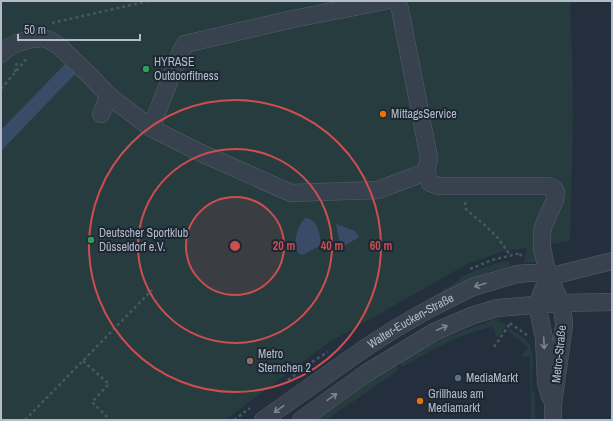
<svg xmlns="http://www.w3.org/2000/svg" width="613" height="421" font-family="'Archivo Narrow',sans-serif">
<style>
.green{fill:#263c3f}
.water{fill:#394c67}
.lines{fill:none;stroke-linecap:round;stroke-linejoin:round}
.minor-casing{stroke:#565f6c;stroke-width:18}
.path{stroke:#44595c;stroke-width:2.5;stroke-dasharray:3 3;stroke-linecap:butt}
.minor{stroke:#38414e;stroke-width:17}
.oneway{stroke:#7c8592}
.ring{fill:none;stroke:#ce4d50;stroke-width:2}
.leisure-dot{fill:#2e9e5b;stroke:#1d2633;stroke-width:1.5}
.food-dot{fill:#e8710a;stroke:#1d2633;stroke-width:1.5}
.education-dot{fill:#8d6e63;stroke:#1d2633;stroke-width:1.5}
.service-dot{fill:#5c6f8a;stroke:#1d2633;stroke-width:1.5}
.labels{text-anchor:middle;stroke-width:4;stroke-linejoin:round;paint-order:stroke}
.poi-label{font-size:12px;fill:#b4bcc9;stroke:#1d2633;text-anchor:start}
.street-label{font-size:12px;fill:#b4bcc9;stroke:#1d2633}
.centre{fill:#ce4d50;stroke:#1d2633;stroke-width:2}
.ring-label{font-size:12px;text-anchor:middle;font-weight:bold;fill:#ce4d50;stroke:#1d2633;stroke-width:4;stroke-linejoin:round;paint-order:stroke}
</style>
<rect width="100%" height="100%" fill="#242f3e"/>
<g class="green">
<path d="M1,1H570L572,58L573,119L570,241L534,247L536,262L524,263L527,248L501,252L467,264L328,343L225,420H1Z"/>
<path d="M510,261V265L508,267C485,273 464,282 443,293L441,291L458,281L461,277L476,270L498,263Z"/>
<path d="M496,319L507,326L498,338L496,336L493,326L462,336L432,350L402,367L399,362L443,338Z"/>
<path d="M510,329L525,338L529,344L533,355L532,387L535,395V420H531L530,356L521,357L528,347L508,331Z"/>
<path d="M395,365L399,370L326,420H311L351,392Z"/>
</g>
<g class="water">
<path d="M67,62L77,72L1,151V130Z"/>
<path d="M305,218C318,218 320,235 321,245L303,255L299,254C292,244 297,227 305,218Z"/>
<path d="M336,224L355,231L359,237L341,248Z"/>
</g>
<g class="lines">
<defs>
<g id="minor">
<path d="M1,54L8,48L17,43L32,39L42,38L49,40L59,46L92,78L109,96L151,128L201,153L291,193L378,190L426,172L429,158L400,9L397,3L394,1"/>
<path d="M101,114L109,96"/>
<path d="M151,128L181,51L185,44L293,19L385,1"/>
<path d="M426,172L430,183L439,186H548L553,188L556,192L555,200L543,227L542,235V247L548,277L537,305"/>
<path d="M548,277L612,261"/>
<path d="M537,305L544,338L546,383L550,397"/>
<path id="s1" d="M263,420L368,346L398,327L433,307L473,287L517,274L529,273H536L548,277C558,294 563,305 564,325L553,404V420"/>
<path d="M301,420L365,374L434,332L471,316L497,308L509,307L561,303L612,302"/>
</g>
</defs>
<use href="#minor" class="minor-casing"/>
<g class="path">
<path d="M52,23L149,1"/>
<path d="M15,72L17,61"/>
<path d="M1,89L28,57"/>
<path d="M465,202L466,209L469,212L487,227L498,238L510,255"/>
<path d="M470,269L492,260L521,253L520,258"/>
<path d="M510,323L527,335"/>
<path d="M494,347L510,324"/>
<path d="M83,361L109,384L92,402L110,420"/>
<path d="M288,380L315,360L328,352"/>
<path d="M25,420L152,290"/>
<path d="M234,420L250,408"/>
</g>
<use href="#minor" class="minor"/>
</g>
<defs><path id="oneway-shaft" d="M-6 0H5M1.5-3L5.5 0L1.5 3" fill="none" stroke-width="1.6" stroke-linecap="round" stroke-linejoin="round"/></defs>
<g class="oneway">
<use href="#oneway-shaft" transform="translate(480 285) rotate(163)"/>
<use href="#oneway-shaft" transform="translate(442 328) rotate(-23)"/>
<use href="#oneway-shaft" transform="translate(544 343) rotate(87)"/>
<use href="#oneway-shaft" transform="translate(332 397) rotate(-35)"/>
<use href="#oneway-shaft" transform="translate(279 409) rotate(145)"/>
</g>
<circle cx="235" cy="246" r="49" fill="#ce4d50" fill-opacity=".12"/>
<g class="ring">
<circle cx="235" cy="246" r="49"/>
<circle cx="235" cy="246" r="97"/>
<circle cx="235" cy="246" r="146"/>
</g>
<g class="leisure-dot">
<circle cx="146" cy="69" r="4"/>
<circle cx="91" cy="240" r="4"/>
</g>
<g class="food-dot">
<circle cx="383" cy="114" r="4"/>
<circle cx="420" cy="401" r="4"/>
</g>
<circle class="education-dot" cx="250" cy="361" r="4"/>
<circle class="service-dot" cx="458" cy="378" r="4"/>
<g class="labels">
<g class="poi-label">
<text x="154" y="66">HYRASE<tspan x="154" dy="14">Outdoorfitness</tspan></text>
<text x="391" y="118">MittagsService</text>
<text x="99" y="237">Deutscher Sportklub<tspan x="99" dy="14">Düsseldorf e.V.</tspan></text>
<text x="258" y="358">Metro<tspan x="258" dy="14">Sternchen 2</tspan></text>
<text x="466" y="382">MediaMarkt</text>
<text x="428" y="398">Grillhaus am<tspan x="428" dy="14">Mediamarkt</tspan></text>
</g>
<g class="street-label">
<text dy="4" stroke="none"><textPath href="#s1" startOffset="178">Walter-Eucken-Straße</textPath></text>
<text transform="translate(559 354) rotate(-84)" y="4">Metro-Straße</text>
</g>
</g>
<circle cx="235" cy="246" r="6" class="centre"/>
<g class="ring-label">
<text x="284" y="250">20 m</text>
<text x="332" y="250">40 m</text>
<text x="381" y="250">60 m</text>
</g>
<rect width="613" height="421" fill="none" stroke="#b4bcc9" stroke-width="4"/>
<path d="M18 34v6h122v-6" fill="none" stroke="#b4bcc9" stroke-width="2"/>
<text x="24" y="34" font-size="12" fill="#b4bcc9" stroke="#1d2633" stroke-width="3" paint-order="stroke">50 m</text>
</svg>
